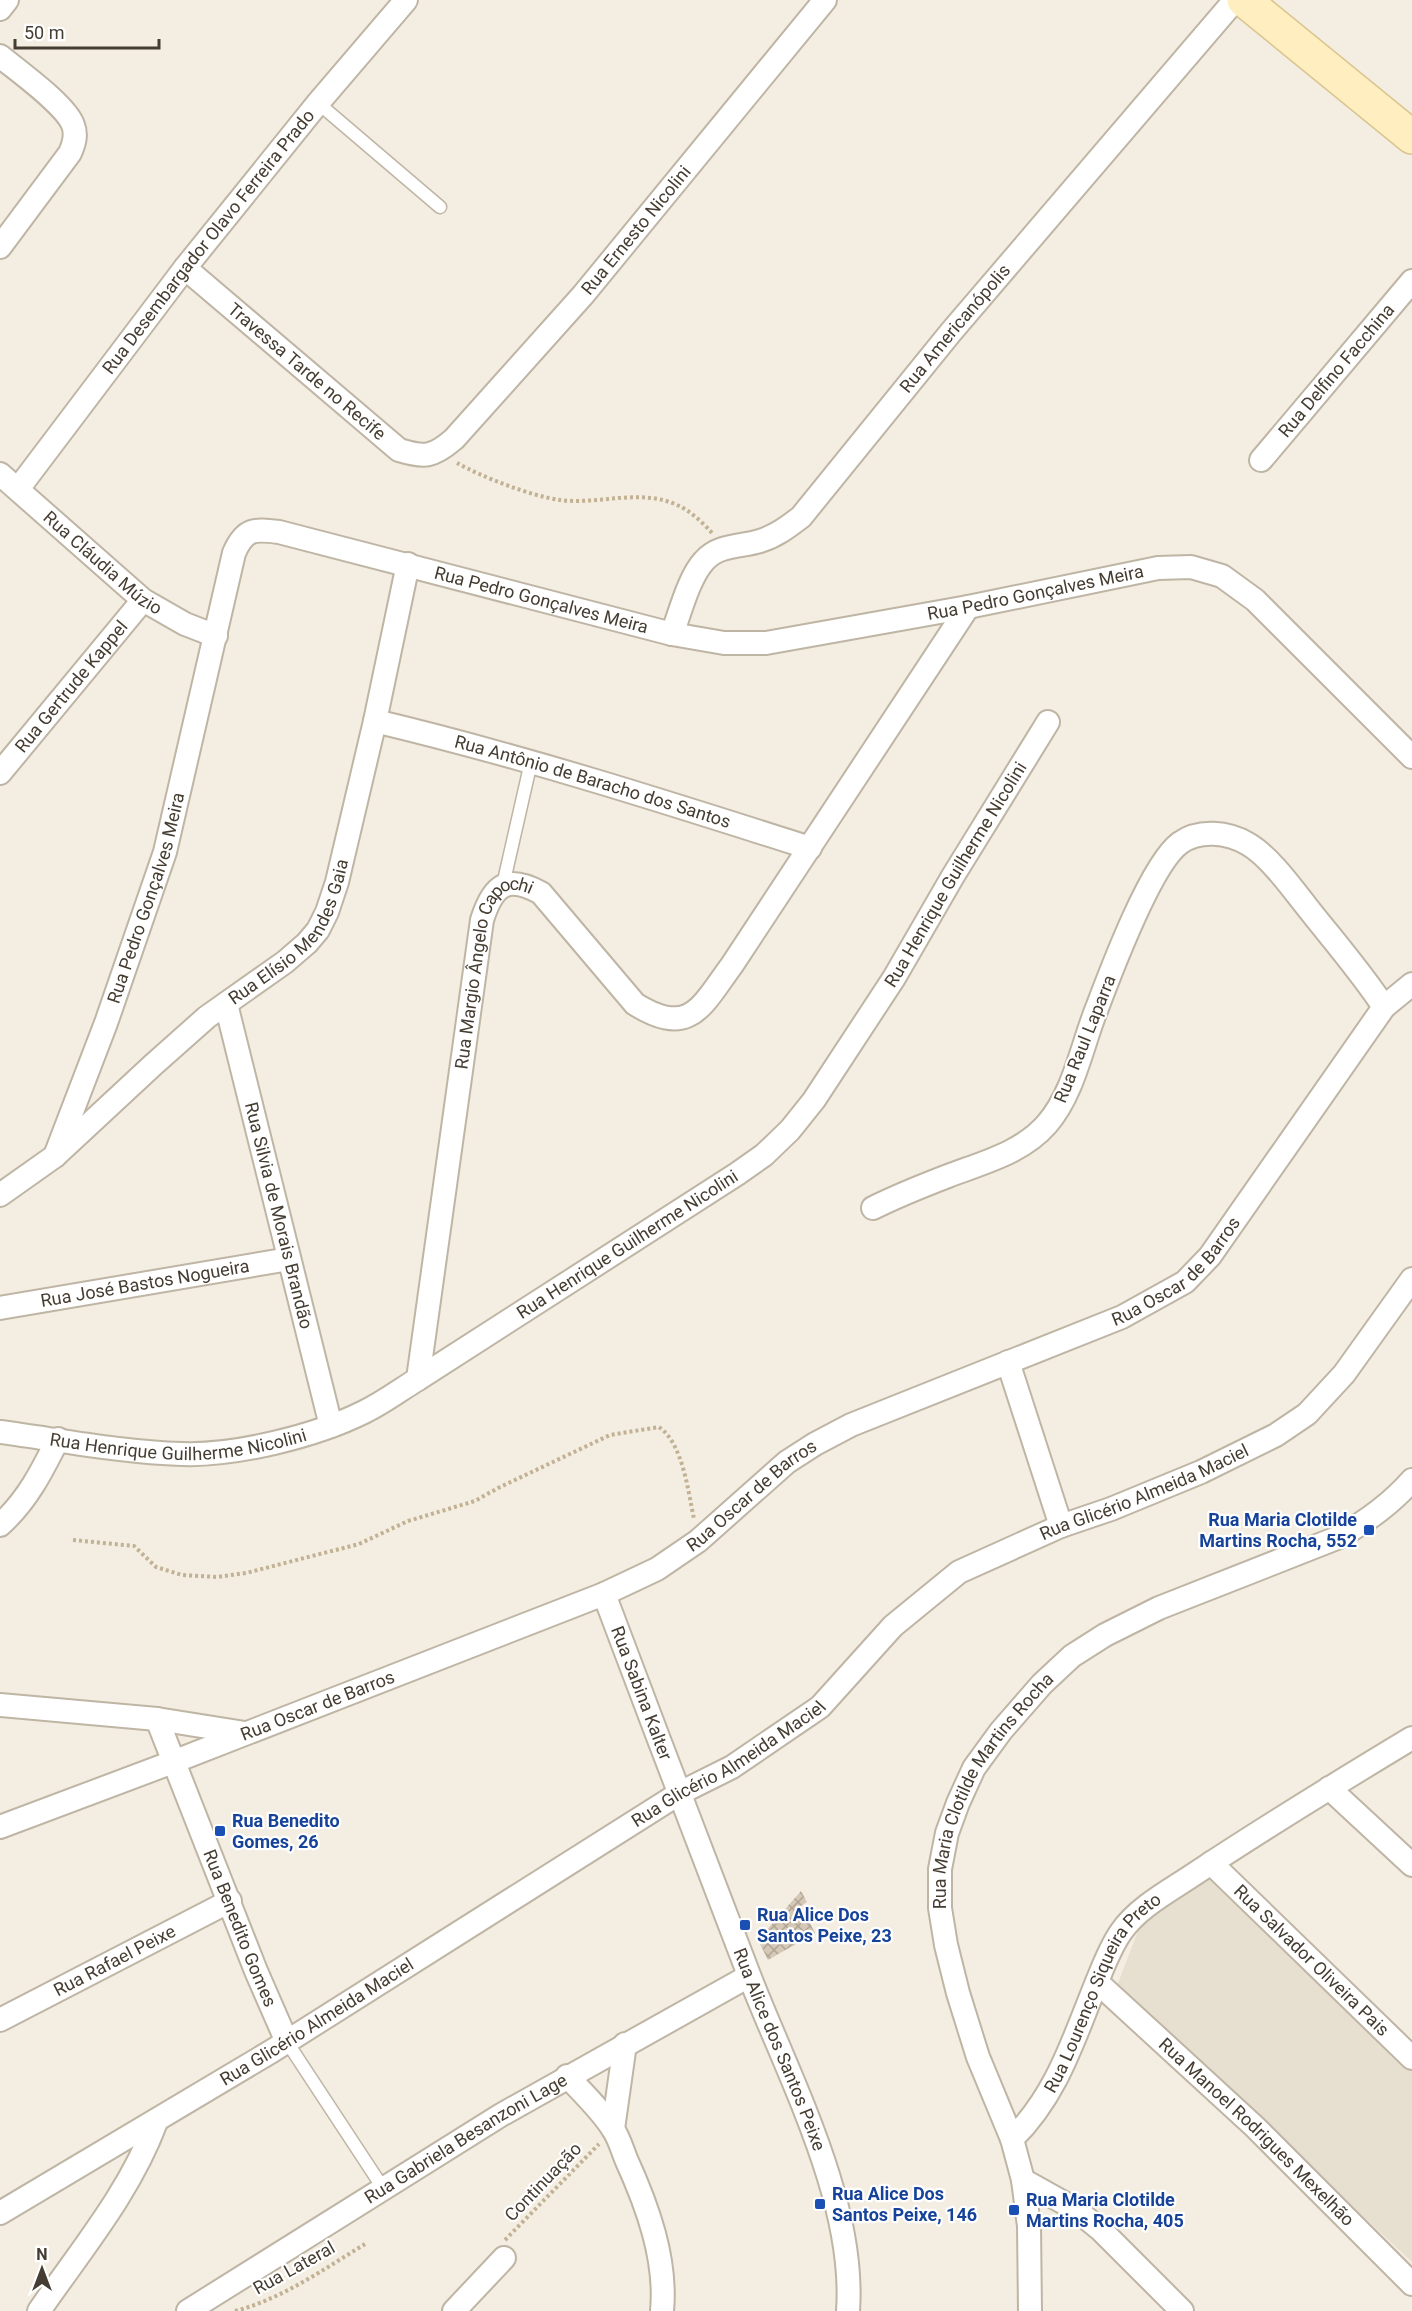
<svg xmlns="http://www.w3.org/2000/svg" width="1412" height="2311" font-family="Roboto,sans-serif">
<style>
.residential{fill:#e7dfcf}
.building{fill:url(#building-cross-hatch)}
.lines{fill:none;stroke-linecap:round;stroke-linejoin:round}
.lane-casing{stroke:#bfb5a4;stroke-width:15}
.street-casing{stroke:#bfb5a4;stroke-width:26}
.secondary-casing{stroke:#dac58e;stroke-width:36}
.path{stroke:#c2b193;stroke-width:4;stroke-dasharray:3 3;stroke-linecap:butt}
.lane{stroke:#fff;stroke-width:12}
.street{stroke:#fff;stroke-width:22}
.secondary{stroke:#ffeec0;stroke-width:33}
.transit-dot{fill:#1a4fb4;stroke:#fff;stroke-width:2}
.labels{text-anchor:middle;stroke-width:4.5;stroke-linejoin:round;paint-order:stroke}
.street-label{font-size:18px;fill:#453d32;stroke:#fff}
.transit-label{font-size:18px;font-weight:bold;fill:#164399;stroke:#fff;text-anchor:start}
</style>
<defs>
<pattern id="building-cross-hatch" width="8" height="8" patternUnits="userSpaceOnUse" patternTransform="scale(1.5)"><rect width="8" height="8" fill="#d5c9b6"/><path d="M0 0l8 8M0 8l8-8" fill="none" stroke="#afa495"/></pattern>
</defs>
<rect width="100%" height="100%" fill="#f3ede2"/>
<path class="residential" d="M1220,1865L1412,2048V2262L1117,1986L1143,1918Z"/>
<path class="building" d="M801,1891L807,1902L801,1906L815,1933L768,1960L758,1940Z"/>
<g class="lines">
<defs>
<g id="lane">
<path d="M318,103L440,207"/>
<path d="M503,885L531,762"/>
<path d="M287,2042L383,2188"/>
</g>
<g id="street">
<path d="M0,9L7,0"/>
<path d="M0,56C18,71 66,105 73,125C77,135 74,144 70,153L0,247"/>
<path id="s1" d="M185,268L399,450C425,458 433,457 454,439L583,295L825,0"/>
<path id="s2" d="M1261,460L1412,281"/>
<path id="s3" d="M0,474L143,600L185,624L216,636"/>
<path id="s4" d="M18,489L185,268L318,103L406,0"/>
<path id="s5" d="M672,634C680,613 689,577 704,561C719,544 741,547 760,541C776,536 788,527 801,517L951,332L1235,0"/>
<path id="s6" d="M375,721C522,756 666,802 810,848"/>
<path id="s7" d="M0,773L143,600"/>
<path id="s8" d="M226,1004L331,1426"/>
<path d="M1384,1007L1412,984"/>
<path id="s9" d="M55,1156L106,1023L165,852L234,553C245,528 254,529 279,532L672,634L724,643H766L968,607L1158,568L1191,567L1222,576L1255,600L1412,757"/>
<path id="s10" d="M0,1195L55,1156L153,1065L207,1017L285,962L307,943L318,930L327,912L337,882L375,721L408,564"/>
<path id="s11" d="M0,1308L289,1259"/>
<path d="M1008,1362L1061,1526"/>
<path id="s12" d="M418,1379L482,920C493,885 507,874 541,893L635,1004C690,1038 701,1007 732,965L968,607"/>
<path id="s13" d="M0,1432C60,1440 121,1452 182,1454C235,1456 316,1436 364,1412C383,1403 400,1390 418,1379L737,1174L764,1155L790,1130L814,1100L894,978L953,876L1048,722"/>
<path d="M0,1525C27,1501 42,1471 58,1439"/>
<path id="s14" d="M604,1594C652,1721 700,1849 749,1975C788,2076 856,2201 848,2311"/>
<path d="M0,1705L157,1719L245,1733"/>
<path id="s15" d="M157,1719L256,1971L287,2042"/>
<path d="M1329,1788L1412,1865"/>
<path id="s16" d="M0,1827L173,1762L604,1594L657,1569L698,1541L787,1462L815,1444L851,1425L1122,1317L1185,1282L1210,1256L1384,1007C1361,972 1333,940 1307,907C1292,888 1269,856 1248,844C1228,832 1199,829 1180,843C1151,864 1111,971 1097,1008C1082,1045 1074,1093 1047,1124C1022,1153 982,1163 948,1176C922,1186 897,1196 873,1208"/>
<path id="s17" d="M1211,1863L1412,2058"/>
<path id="s18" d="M1097,1982L1255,2127L1412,2284"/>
<path id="s19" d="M0,2020L230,1901"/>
<path d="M567,2076C583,2093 601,2110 613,2129C619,2138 622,2149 626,2159C647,2205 667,2259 662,2311"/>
<path d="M613,2129L625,2044"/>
<path id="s20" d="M1012,2139C1055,2097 1072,2044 1094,1989C1102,1970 1109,1949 1121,1932C1138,1907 1171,1890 1196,1873C1267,1826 1339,1782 1412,1738"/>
<path d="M1023,2180L1075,2209L1101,2230L1182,2311"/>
<path id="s21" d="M0,2213L272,2051L680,1793L732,1767L820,1707L893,1626L959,1572L1061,1526L1111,1509L1201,1472L1276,1435L1307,1414L1344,1374L1412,1279"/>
<path d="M39,2311C81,2250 130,2192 156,2122"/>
<path id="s22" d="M188,2311L501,2115L749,1976"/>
<path d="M454,2311L504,2258"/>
<path id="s23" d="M1030,2311L1029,2226L1023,2180L1012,2139L978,2057L958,1993L946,1945L940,1908V1869L947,1833L958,1803L974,1768L1001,1731L1042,1684L1072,1656L1105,1635L1159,1608L1337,1538C1366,1522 1390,1505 1412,1480"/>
</g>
<path id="secondary" d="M1244,0L1412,137"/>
</defs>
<use href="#lane" class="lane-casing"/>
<use href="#street" class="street-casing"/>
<use href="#secondary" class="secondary-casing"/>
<g class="path">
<path d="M457,463C482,477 531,496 560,500C598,505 641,488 677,505C691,511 703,523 713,534"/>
<path d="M73,1540L134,1546L156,1567L182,1575L217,1577L246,1573L359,1544L408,1521L475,1501L498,1488L610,1435L659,1427C683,1444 688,1491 694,1519"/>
<path d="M505,2240L599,2144"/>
<path d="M235,2311C282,2299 324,2269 365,2244"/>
</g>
<use href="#lane" class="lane"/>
<use href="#street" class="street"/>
<use href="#secondary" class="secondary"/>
</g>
<g class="transit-dot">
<rect x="1363" y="1524" width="12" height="12" rx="3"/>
<rect x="214" y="1825" width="12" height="12" rx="3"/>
<rect x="739" y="1919" width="12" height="12" rx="3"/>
<rect x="814" y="2198" width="12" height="12" rx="3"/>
<rect x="1008" y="2204" width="12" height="12" rx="3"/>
</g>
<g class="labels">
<g class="street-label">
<text dy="6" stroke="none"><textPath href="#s1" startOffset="618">Rua Ernesto Nicolini</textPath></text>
<text dy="6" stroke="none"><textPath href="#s4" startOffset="312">Rua Desembargador Olavo Ferreira Prado</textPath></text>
<text dy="6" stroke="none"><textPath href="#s5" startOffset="432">Rua Americanópolis</textPath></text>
<text dy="6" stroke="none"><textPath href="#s2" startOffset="117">Rua Delfino Facchina</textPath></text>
<text dy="6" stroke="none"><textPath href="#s1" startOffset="160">Travessa Tarde no Recife</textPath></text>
<text dy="6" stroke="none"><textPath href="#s3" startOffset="136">Rua Cláudia Múzio</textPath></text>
<text dy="6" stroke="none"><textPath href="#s9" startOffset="1461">Rua Pedro Gonçalves Meira</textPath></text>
<text dy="6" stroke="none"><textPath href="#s9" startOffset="957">Rua Pedro Gonçalves Meira</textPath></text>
<text dy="6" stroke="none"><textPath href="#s7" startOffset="112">Rua Gertrude Kappel</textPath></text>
<text dy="6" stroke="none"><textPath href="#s6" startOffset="226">Rua Antônio de Baracho dos Santos</textPath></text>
<text dy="6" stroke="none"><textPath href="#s13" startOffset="1188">Rua Henrique Guilherme Nicolini</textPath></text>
<text dy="6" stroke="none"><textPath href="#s9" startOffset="274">Rua Pedro Gonçalves Meira</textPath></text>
<text dy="6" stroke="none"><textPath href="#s10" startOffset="396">Rua Elísio Mendes Gaia</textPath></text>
<text dy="6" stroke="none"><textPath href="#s12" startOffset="424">Rua Margio Ângelo Capochi</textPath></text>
<text transform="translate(1085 1039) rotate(-68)" y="6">Rua Raul Laparra</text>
<text dy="6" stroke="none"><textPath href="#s8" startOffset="218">Rua Silvia de Morais Brandão</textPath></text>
<text dy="6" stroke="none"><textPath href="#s13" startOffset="684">Rua Henrique Guilherme Nicolini</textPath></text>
<text dy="6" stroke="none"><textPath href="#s16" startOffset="1312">Rua Oscar de Barros</textPath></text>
<text dy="6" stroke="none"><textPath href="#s11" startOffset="147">Rua José Bastos Nogueira</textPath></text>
<text dy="6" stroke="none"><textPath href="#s13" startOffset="180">Rua Henrique Guilherme Nicolini</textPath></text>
<text dy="6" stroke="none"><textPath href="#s21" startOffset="1360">Rua Glicério Almeida Maciel</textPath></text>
<text dy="6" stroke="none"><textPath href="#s16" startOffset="826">Rua Oscar de Barros</textPath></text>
<text dy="6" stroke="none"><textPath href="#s14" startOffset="106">Rua Sabina Kalter</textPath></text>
<text dy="6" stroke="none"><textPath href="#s16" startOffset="340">Rua Oscar de Barros</textPath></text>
<text dy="6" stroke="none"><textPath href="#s21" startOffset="856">Rua Glicério Almeida Maciel</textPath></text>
<text dy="6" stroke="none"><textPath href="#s23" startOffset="549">Rua Maria Clotilde Martins Rocha</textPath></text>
<text dy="6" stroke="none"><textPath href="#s15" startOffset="225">Rua Benedito Gomes</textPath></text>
<text dy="6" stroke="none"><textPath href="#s19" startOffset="129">Rua Rafael Peixe</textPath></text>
<text dy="6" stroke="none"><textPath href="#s17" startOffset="140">Rua Salvador Oliveira Pais</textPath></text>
<text dy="6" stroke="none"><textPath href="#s20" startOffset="174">Rua Lourenço Siqueira Preto</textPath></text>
<text dy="6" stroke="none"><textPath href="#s21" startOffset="370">Rua Glicério Almeida Maciel</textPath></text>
<text dy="6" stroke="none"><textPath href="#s14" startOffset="488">Rua Alice dos Santos Peixe</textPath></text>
<text dy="6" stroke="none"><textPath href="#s18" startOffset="219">Rua Manoel Rodrigues Mexelhão</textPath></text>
<text dy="6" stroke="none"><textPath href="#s22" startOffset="327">Rua Gabriela Besanzoni Lage</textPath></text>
<text transform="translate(543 2182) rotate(-46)" y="6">Continuação</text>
<text transform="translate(294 2268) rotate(-29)" y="6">Rua Lateral</text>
</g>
<g class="transit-label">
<text x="1357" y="1526" text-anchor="end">Rua Maria Clotilde<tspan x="1357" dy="21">Martins Rocha, 552</tspan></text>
<text x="232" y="1827">Rua Benedito<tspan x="232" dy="21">Gomes, 26</tspan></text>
<text x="757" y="1921">Rua Alice Dos<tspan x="757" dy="21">Santos Peixe, 23</tspan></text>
<text x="832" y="2200">Rua Alice Dos<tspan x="832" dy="21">Santos Peixe, 146</tspan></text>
<text x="1026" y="2206">Rua Maria Clotilde<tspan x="1026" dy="21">Martins Rocha, 405</tspan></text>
</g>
</g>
<g transform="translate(42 2269)" stroke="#ffffff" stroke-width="4.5" paint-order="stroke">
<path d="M0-4.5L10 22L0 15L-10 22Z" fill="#453d32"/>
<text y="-9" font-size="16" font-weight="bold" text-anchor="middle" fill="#453d32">N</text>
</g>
<path d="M15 39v9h144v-9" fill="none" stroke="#453d32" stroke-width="3"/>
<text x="24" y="39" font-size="18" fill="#453d32" stroke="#ffffff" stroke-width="4.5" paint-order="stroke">50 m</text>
</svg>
